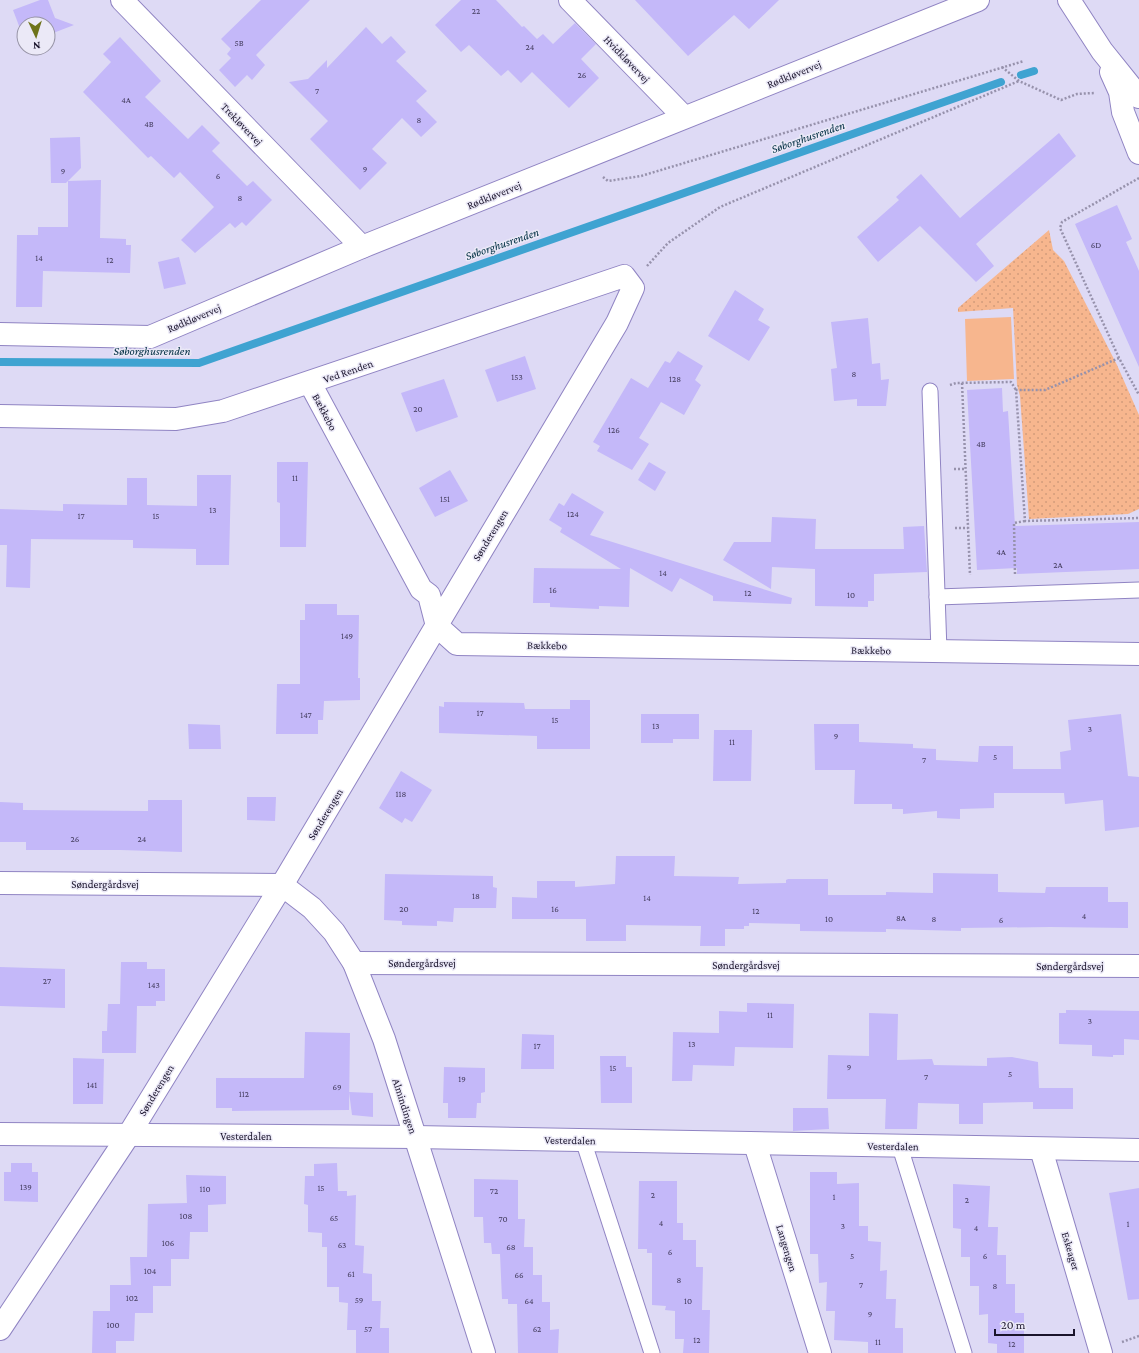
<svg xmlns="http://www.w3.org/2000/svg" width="1139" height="1353" font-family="'Crimson Pro',serif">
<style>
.grass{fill:url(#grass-dots)}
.pitch{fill:#f7b68e}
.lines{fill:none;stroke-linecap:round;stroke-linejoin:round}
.stream{stroke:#3fa3d1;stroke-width:8}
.building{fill:#c4b8f9}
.service-casing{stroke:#9084c3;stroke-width:17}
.minor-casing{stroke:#9084c3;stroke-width:24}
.tertiary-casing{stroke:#9084c3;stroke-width:24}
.path{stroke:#9792ac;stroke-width:2.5;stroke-dasharray:2 2;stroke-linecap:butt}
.service{stroke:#fff;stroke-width:15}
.minor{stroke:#fff;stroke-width:22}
.tertiary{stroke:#fff;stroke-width:22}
.labels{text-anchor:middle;stroke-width:3;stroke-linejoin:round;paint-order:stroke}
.number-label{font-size:9px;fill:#443d5f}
.street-label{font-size:11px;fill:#1a142c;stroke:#ebe9f7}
.water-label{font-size:12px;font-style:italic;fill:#022f43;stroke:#ebe9f7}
</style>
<defs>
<pattern id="grass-dots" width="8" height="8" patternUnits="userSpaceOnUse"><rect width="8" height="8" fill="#f7b68e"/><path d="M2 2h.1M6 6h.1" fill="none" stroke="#d39c7b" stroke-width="1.8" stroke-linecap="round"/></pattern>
</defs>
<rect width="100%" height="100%" fill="#dedaf5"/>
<path class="grass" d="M1049,230L1053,250L1064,261L1117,365L1139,415V509L1128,514L1029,519L1020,396L1017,385L1013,308L958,312V308Z"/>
<path class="pitch" d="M1011,317L1014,379L967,381L965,319Z"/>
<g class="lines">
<g class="stream">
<path d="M1021,75L1034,71"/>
<path d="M0,362L199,363L1001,82"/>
</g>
</g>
<g class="building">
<path d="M40,0H48L55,18L74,25L48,35V24H24V39L13,10Z"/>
<path d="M261,0H310L256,55L265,65L252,80L247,75L235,87L219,70L231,58L227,54L231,49L221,39Z"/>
<path d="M461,0H496L522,27L524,26L537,39L543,34L553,44L575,23L596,44L581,59L599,78L569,108L532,72L521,83L508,70L501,76L469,45L461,52L435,25Z"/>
<path d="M635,0H779L749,29L734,15L688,56Z"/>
<path d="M366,27L382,44L391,36L406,52L396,61L427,91L416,101L437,122L421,137L402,118L372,149L387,163L360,190L310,139L328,121L289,82L308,79L327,60V68Z"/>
<path d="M120,37L161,81L145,97L188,139L202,125L220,143L212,151L247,186L253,181L272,200L246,226L242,222L235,228L230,223L195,253L181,240L214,207L180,172L174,178L151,156L148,158L83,92L111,62L103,54Z"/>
<path d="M1059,133L1076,156L976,244L994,266L976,282L920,226L878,262L857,237L899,200L896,197L921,174L960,218Z"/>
<path d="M80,137L81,168L68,181L101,180L100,238L126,239V245H131L130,273L43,271L42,307H16L17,235H38V227H68V181L66,183H51L50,138Z"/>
<path d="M1117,205L1132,239L1126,242L1139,271V367L1075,224Z"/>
<path d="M179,257L186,284L164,289L158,262Z"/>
<path d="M735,290L764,309L758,320L770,327L749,361L708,336Z"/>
<path d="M868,318L872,364L880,363L881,380L889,379L886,406H857V399L834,401L831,369L837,368L831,322Z"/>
<path d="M678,351L703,366L695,380L701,385L684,415L661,402L639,438L649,444L632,470L597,451L600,446L593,442L631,378L648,388L665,361L670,363Z"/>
<path d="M525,356L536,389L497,402L485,370Z"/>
<path d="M444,379L458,417L416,432L401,393Z"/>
<path d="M1002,388L1003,412L1008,411L1015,526L1139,522V569L1017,574V568L977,570L967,390Z"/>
<path d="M277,462H308L306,547H280V503L277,502Z"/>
<path d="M649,462L666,472L655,491L638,480Z"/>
<path d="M450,470L468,501L435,517L419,488Z"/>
<path d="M197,475H231L229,565H196V549L133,548V540L31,539L30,588L6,587L7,545H0V509L63,511V504L127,505V478H147V505L197,506Z"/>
<path d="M572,493L604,512L590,535L792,598L791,604L713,601V596L680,578L672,592L630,568L629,607L599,606V609L550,607V603H533L534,568L621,569L560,532L562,528L549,520L559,503L564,506Z"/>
<path d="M772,517L816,519L815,549H904L903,527L924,526L927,572L874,574V601H868V607L815,606V569L772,567L771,589L723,560L734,542H771Z"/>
<path d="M305,604H337V615H359L358,678H360V700L324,701L323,720H318V734H276L277,684H300V620H305Z"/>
<path d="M570,700H590V749H537V736L439,733V706L444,707V702L524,703L525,709H570Z"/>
<path d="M641,714H699V739H673V743H641Z"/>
<path d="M1121,714L1128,776L1139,777V827L1105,831L1103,800L1065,804L1064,793H994V808L960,809V819L937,818V811L903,814V809H892V804H854L855,770H815L814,724H859V742L913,744V748L936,749V760L978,762L979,746H1013V769H1061L1060,752L1071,750L1068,720Z"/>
<path d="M188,724L220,725L221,749H189Z"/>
<path d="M714,730H752L751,781H713Z"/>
<path d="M401,771L432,790L412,822L405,818L402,823L379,808Z"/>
<path d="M247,797H276L275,821L247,820Z"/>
<path d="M148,800H182V852L121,850H26V842H0V802L23,803V810L148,811Z"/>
<path d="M616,856H675L674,876L739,877L738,884L786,883V880L788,879H828V895H886V892L933,893V873L998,874V892L1045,893L1046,887H1108V902H1128V928L1050,927L961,928V931L886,929V932L800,931V924L749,923V926H744V929H725V946H700L701,926L626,925V941H586V919H512V897L537,898V881H575V887L615,884Z"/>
<path d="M385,874L493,876V887L497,888L496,908H454L453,922L437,921V926L402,925V921L384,920Z"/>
<path d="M121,962H147V969H165V1001H156V1006H137L136,1053H102V1031H107L108,1004H120Z"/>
<path d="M0,967L65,969V1008L0,1006Z"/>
<path d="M747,1003L794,1004L793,1048L735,1047L734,1066L693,1065L692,1081H672L673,1032L719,1033V1011L747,1012Z"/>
<path d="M1066,1010L1139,1011V1040L1124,1039V1055H1113V1057L1092,1056V1045L1059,1044V1013H1066Z"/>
<path d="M869,1013L898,1014L897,1060L932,1059L934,1065L987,1066V1058L1012,1057L1038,1062L1039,1088H1073V1109H1033V1102L983,1103V1124H959V1104L918,1103L917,1129H885L886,1099H827L828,1055L869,1056Z"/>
<path d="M305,1032L350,1033L349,1110L232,1111V1108H216V1078H304Z"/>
<path d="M522,1034L554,1035V1069H521Z"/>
<path d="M600,1056H626V1067H632V1103H601Z"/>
<path d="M73,1058L104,1059L103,1104H73Z"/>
<path d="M444,1067L485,1068V1092L481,1093V1103H477L476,1118H448V1103H443Z"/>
<path d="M349,1092L373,1093V1117L352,1115Z"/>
<path d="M793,1108H828L829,1129L793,1131Z"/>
<path d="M11,1163H32V1172H38V1202L4,1201V1172H11Z"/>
<path d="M337,1163L338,1191H347V1196L356,1195L355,1245L364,1246L363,1273L372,1274V1301H381L380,1328H389V1353H356V1330H347L348,1303L339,1302V1287H327V1247H322V1233L308,1232V1205L304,1204L305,1176H314V1164Z"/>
<path d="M810,1172H837V1184L859,1183V1226H868V1241L881,1242L880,1271L887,1270L886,1299H896L895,1328H903V1353H868V1342L834,1340L835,1311H826L827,1282L819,1283L818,1254H810Z"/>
<path d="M186,1175L226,1176V1204L208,1205V1232H190L189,1259H171V1286H153V1313H135L134,1341H116V1353H92L93,1311H110V1285H131L130,1257H147L148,1204L187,1203Z"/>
<path d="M474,1179L518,1180V1219H525L524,1247H533V1275H542V1302H550V1330L559,1329L558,1353H518L517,1304H508V1299H502L500,1254H492L491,1243H484L483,1217H474Z"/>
<path d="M639,1181H677V1223H683V1240H696V1267H703L702,1310H710L709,1353H683L684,1339H675V1311L665,1310L666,1306L652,1305V1253H647V1249H638Z"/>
<path d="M953,1184L990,1186L988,1227H998L997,1255H1006V1284H1015V1313H1024V1353H997V1344L988,1343V1314L979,1315V1286H970V1257H961V1229L953,1228Z"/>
<path d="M1139,1188V1299L1128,1300L1109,1193Z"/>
</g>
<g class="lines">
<defs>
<g id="service">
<path d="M930,391L939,651"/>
<path d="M937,597L1139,590"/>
<path d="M583,1140L652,1353"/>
<path d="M900,1147L964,1353"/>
</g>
<g id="minor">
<path d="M122,0L362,247"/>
<path d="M570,0L684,117"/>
<path d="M0,334L150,337L362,247L978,0"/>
<path d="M310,383L421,589L429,595L437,626L457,644L1139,654"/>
<path d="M0,416L176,419L223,411L624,276L633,288L617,323L282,885L128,1136L0,1329"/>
<path d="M0,883L282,885L312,908L334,932L354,963L384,1039L484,1353"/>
<path d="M354,963L1139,966"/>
<path d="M0,1134L415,1137L1139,1150"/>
<path d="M755,1144L820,1353"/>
<path d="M1041,1149L1101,1353"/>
</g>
<g id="tertiary">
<path d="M1069,0L1102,51L1139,97"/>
<path d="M1111,72L1120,92L1123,112L1139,153"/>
</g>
</defs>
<use href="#service" class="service-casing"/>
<use href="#minor" class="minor-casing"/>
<use href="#tertiary" class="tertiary-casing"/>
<g class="path">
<path d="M1002,67L1019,81L1061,100L1077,94L1094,93"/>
<path d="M603,177L608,181L641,176L1024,61"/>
<path d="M1139,178L1062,222L1060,228L1119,358L1139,395"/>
<path d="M647,266L668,243L720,207L1019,81"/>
<path d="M1119,358L1045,390H1016L1025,521L1139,518"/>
<path d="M962,383L970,575"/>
<path d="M950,385L956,383L1011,382L1016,390"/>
<path d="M954,469H966"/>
<path d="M955,528H968"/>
<path d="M1015,574L1014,523L1025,521"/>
<path d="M1122,1342L1139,1336"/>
</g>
<use href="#service" class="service"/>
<use href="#minor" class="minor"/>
<use href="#tertiary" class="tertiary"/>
</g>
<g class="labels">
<g class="number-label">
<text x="476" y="14">22</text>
<text x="239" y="46">5B</text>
<text x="530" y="50">24</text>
<text x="582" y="78">26</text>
<text x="317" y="94">7</text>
<text x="126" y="103">4A</text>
<text x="419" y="123">8</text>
<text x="149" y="127">4B</text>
<text x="365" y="172">9</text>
<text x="63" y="174">9</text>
<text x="218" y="179">6</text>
<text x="240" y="201">8</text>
<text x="1096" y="248">6D</text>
<text x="39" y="261">14</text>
<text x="110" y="263">12</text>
<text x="854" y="377">8</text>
<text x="517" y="380">153</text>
<text x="675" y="382">128</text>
<text x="418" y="412">20</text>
<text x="614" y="433">126</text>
<text x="981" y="447">4B</text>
<text x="295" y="481">11</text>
<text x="445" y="502">151</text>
<text x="213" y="513">13</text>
<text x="573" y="517">124</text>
<text x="81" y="519">17</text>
<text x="156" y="519">15</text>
<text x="1001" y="555">4A</text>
<text x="1058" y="568">2A</text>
<text x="663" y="576">14</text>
<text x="553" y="593">16</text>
<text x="748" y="596">12</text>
<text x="851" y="598">10</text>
<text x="347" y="639">149</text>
<text x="480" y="716">17</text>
<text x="306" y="718">147</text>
<text x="555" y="723">15</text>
<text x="656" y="729">13</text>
<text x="1090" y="732">3</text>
<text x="836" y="739">9</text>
<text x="732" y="745">11</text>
<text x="995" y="760">5</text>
<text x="924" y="763">7</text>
<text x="401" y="797">118</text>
<text x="75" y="842">26</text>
<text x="142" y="842">24</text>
<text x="476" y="899">18</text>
<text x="647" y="901">14</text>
<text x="404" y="912">20</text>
<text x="555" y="912">16</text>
<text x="756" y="914">12</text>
<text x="1084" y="919">4</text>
<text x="901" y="921">8A</text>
<text x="829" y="922">10</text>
<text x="934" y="922">8</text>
<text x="1001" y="923">6</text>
<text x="47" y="984">27</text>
<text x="154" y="988">143</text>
<text x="770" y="1018">11</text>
<text x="1090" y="1024">3</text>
<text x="692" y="1047">13</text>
<text x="537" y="1049">17</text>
<text x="849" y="1070">9</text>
<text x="613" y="1071">15</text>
<text x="1010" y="1077">5</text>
<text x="926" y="1080">7</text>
<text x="462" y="1082">19</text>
<text x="92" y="1088">141</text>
<text x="337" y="1090">69</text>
<text x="244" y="1097">112</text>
<text x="26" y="1190">139</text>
<text x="321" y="1191">15</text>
<text x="205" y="1192">110</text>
<text x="494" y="1194">72</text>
<text x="653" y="1198">2</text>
<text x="834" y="1200">1</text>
<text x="967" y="1203">2</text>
<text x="186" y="1219">108</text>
<text x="334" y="1221">65</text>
<text x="503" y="1222">70</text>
<text x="661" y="1226">4</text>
<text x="1128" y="1227">1</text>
<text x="843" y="1229">3</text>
<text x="976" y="1231">4</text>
<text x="168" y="1246">106</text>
<text x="342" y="1248">63</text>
<text x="511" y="1250">68</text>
<text x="670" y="1255">6</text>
<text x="852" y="1259">5</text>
<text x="985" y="1259">6</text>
<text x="150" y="1274">104</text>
<text x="351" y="1277">61</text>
<text x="519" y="1278">66</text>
<text x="679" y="1283">8</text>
<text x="861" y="1288">7</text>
<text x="995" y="1289">8</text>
<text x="132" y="1301">102</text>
<text x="359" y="1303">59</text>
<text x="529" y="1304">64</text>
<text x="688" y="1304">10</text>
<text x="870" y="1317">9</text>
<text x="113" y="1328">100</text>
<text x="368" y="1332">57</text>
<text x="537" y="1332">62</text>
<text x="697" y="1343">12</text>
<text x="878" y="1345">11</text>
<text x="1012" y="1347">12</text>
</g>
<g class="street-label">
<text transform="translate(627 59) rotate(46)" y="4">Hvidkløvervej</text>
<text transform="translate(794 74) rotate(-22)" y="4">Rødkløvervej</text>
<text transform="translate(242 124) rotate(46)" y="4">Trekløvervej</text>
<text transform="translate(494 195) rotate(-22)" y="4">Rødkløvervej</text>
<text transform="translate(194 318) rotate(-23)" y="4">Rødkløvervej</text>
<text transform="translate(348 371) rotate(-19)" y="4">Ved Renden</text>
<text transform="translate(325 412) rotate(62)" y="4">Bækkebo</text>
<text transform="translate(490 535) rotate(-59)" y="4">Sønderengen</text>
<text transform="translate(547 645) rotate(1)" y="4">Bækkebo</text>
<text transform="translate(871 650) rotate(1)" y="4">Bækkebo</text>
<text transform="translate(325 814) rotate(-59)" y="4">Sønderengen</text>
<text x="105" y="888">Søndergårdsvej</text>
<text x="422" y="967">Søndergårdsvej</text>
<text x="746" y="969">Søndergårdsvej</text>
<text x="1070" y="970">Søndergårdsvej</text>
<text transform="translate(156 1090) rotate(-59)" y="4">Sønderengen</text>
<text transform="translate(405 1106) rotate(72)" y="4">Almindingen</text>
<text x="246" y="1140">Vesterdalen</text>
<text transform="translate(570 1140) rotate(1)" y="4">Vesterdalen</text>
<text transform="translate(893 1146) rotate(1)" y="4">Vesterdalen</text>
<text transform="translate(787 1248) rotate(73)" y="4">Langengen</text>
<text transform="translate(1071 1251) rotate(73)" y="4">Eskeager</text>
</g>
<g class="water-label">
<text transform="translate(808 137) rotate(-19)" y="4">Søborghusrenden</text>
<text transform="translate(502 244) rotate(-19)" y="4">Søborghusrenden</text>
<text x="152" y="355">Søborghusrenden</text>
</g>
</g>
<g transform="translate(36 36) rotate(176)"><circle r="19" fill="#ebe9f7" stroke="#9794a6"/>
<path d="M0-3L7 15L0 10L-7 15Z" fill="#6e731a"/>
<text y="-6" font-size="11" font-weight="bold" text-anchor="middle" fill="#1a142c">N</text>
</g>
<path d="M995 1329v6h79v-6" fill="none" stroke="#1a142c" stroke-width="2"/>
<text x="1001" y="1329" font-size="12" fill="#1a142c" stroke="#ebe9f7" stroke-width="3" paint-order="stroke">20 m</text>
</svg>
